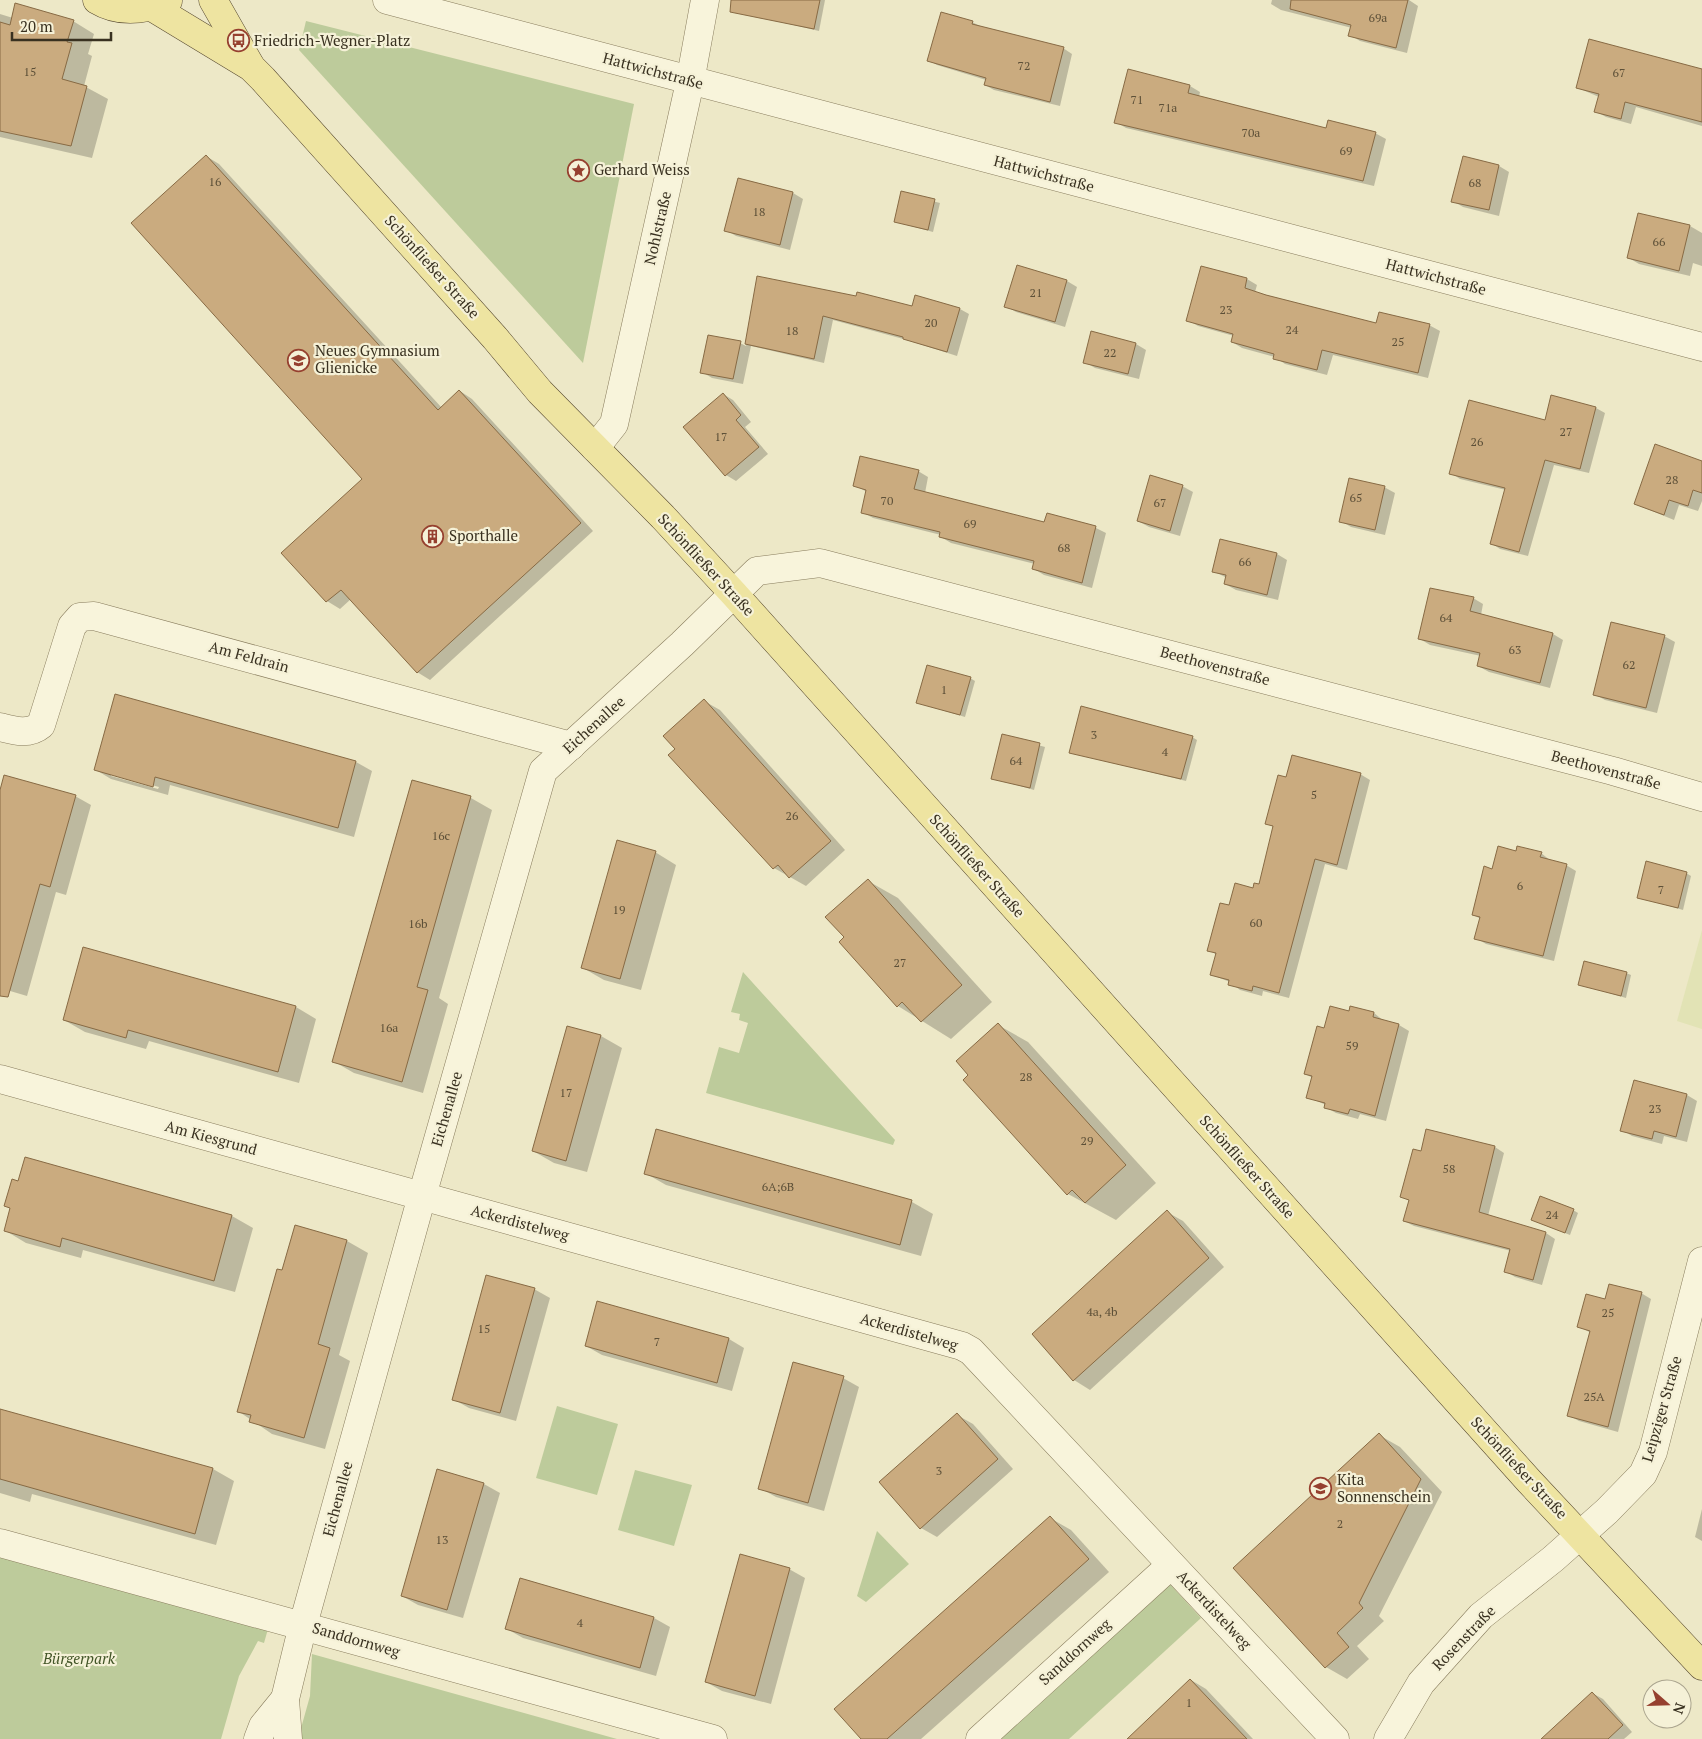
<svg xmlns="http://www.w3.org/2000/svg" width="1702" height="1739" font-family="'PT Serif',serif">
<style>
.farmland{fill:#e2e3b5}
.green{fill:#bdcb9b}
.shadow{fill:#0003;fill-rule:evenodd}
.building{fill:#caab7f;stroke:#876a44}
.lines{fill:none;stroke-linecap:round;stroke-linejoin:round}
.minor-casing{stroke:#887c5d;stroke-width:29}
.major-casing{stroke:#574931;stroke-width:29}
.minor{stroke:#f8f4db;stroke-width:28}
.major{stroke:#eee4a1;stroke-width:28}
.labels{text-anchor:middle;stroke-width:4.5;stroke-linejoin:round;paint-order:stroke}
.number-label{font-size:12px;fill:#5d5038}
.poi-label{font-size:15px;fill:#393120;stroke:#f5f1d7;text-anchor:start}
.street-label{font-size:15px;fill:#393120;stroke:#f5f1d7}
.park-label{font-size:15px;font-style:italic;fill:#425527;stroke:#f5f1d7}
</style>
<rect width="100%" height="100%" fill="#ede8c7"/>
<path class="farmland" d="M1702,930V1029L1677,1021Z"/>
<g class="green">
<path d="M306,21L634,104L583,363L299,50Z"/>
<path d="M743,972L895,1140L893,1145L706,1093L719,1047L739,1053L748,1023L739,1020L740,1014L731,1012Z"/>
<path d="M557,1406L618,1424L597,1495L536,1478Z"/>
<path d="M635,1470L692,1485L674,1546L618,1530Z"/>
<path d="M877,1531L909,1564L866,1602L857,1596Z"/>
<path d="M0,1554L268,1629L264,1643L258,1641L239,1676L221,1739H0Z"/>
<path d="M1167,1581L1201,1618L1069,1739H996Z"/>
<path d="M312,1654L617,1739H298L310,1696Z"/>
</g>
<g class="shadow">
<path d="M776,0H825L819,31L772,20Z"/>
<path d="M1272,0H1409L1418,6L1407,53L1360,41L1350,35L1352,28L1281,10L1271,4Z"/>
<path d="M0,14L13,18L73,21L94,34L88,54L92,56L84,86L108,99L92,158L0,137Z"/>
<path d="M972,22L982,27L1063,48L1072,54L1060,106L994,90L985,85L986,80L937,65L928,60Z"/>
<path d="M1702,70V126L1636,107L1631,124L1606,117L1595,111L1599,97L1578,88Z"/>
<path d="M1128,71L1190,86L1200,92L1199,97L1327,130L1375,133L1386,139L1374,186L1126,128L1116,122Z"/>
<path d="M206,156L219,164L442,408L460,391L472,399L593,531L430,680L417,672L351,599L340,609L327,601L283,553L363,479Z"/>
<path d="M1464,158L1499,166L1509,172L1499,216L1463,207L1453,201Z"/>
<path d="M739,180L793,193L803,199L790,250L736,236L726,230Z"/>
<path d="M902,193L940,203L933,232L896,222Z"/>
<path d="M1639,214L1690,226L1702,233V266L1693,263L1690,276L1639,264L1629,258Z"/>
<path d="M1018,266L1067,281L1077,287L1065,327L1016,312L1006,306Z"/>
<path d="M1202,267L1247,279L1257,285L1255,292L1377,325H1429L1440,331L1428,378L1333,355L1327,375L1285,364L1275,357L1242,348L1232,342L1234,336L1198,326L1188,320Z"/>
<path d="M758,278L913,307L960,309L969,314L957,356L907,340L833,320L824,363L751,346L743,384L712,378L702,372L740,343L746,346Z"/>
<path d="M1092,333L1136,344L1146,350L1139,379L1095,368L1085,362Z"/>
<path d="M723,394L733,400L751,422L745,427L768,454L736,481L726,475Z"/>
<path d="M1596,408L1605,413L1589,473L1554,465L1528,556L1500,549L1491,543L1506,490L1460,479L1451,473L1546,421Z"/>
<path d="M1702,462V501L1698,511L1679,505L1674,520L1635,504Z"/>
<path d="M918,471L928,477L925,493L1045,523L1048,515L1096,528L1106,533L1092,588L1044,575L1034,569L1035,564L951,543L941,537V535L873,518L862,512L867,492L854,485Z"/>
<path d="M1182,486L1193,492L1180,536L1149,527L1138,521Z"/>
<path d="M1384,487L1395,493L1385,535L1351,527L1341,521Z"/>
<path d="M1221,540L1277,554L1287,560L1278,600L1236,590L1225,584L1227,578L1213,571Z"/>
<path d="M1473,598L1483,604L1481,615L1553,634L1563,640L1550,688L1489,672L1478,666L1481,656L1430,645L1420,639Z"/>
<path d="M1664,636L1675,642L1657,713L1605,700L1594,694Z"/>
<path d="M970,678L975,681L965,717L918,703Z"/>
<path d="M116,696L356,762L372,771L354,837L170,785L168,795L111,779L96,770ZM111,774L159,787L158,789L111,776Z"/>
<path d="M704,701L720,710L845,850L806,886L774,868L677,749Z"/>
<path d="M1003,735L1045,747L1034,790L992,778Z"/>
<path d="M1192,737L1197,740L1186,781L1070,752Z"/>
<path d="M1360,774L1370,780L1347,870L1325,864L1289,998L1263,991L1262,996L1240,990L1230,982L1212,975L1217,955L1209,950L1230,907L1259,885L1274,827L1267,823L1287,779Z"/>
<path d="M413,781L471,798L492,810L439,998L448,1004L423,1093L354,1073L333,1061Z"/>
<path d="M0,794L75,796L91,805L66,895L56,892L27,996L0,988Z"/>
<path d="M655,852L676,865L641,990L604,980L583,968Z"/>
<path d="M1517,853H1541L1551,861L1566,865L1576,871L1554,961L1486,944L1476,938L1481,919L1473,915L1493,870Z"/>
<path d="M1686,873L1691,876L1683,910L1638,897Z"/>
<path d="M868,881L898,898L992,1002L951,1039L898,1006L846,938Z"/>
<path d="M1626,973L1631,975L1626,998L1579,984Z"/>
<path d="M296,1007L316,1019L299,1083L149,1041L146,1049L85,1032L64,1020Z"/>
<path d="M1351,1007L1374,1013L1384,1021L1399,1025L1409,1031L1386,1121L1360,1114L1358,1119L1336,1113L1325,1107L1326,1105L1308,1097L1313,1078L1305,1074L1325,1030L1350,1012Z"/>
<path d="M998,1025L1028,1042L1156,1183L1116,1220L1068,1194L970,1075Z"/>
<path d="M568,1027L601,1036L622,1048L587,1172L554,1163L533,1151Z"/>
<path d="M1635,1082L1687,1095L1697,1101L1687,1142L1664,1136L1662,1144L1632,1136L1622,1130Z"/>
<path d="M657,1130L912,1202L933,1214L921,1256L666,1185L645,1173Z"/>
<path d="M1427,1130L1495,1147L1504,1153L1488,1216L1546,1233L1555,1239L1542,1285L1515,1277L1505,1271L1511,1251L1414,1226L1404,1221L1410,1201L1402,1197L1422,1152Z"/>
<path d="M25,1159L232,1216L253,1228L235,1292L83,1250L81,1258L26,1243L6,1231Z"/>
<path d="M1573,1210L1578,1213L1570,1235L1532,1220Z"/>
<path d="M1167,1212L1183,1221L1224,1267L1090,1390L1074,1380L1033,1334Z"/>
<path d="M296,1227L347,1241L368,1253L339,1355L350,1361L325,1449L272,1434L238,1411Z"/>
<path d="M534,1289L550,1298L516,1421L469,1408L453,1399Z"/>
<path d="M1641,1293L1651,1299L1618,1432L1579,1421L1568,1415L1591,1333L1578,1326L1606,1300Z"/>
<path d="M729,1339L744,1348L732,1391L602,1355L586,1346Z"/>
<path d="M843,1378L859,1387L824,1511L776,1497L760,1488Z"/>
<path d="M0,1410L213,1469L234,1481L216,1545L32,1494L30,1502L0,1493Z"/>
<path d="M957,1415L973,1424L1013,1469L937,1537L921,1528Z"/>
<path d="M1379,1435L1400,1447L1442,1492L1379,1616L1384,1621L1357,1646L1369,1659L1347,1679L1326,1667Z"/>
<path d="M438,1471L484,1484L500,1493L463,1618L418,1605L402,1596Z"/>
<path d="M1702,1509V1541L1695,1537Z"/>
<path d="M1050,1518L1071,1530L1109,1572L921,1739H862Z"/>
<path d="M789,1569L805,1578L771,1704L722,1691L706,1682Z"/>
<path d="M521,1579L654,1618L670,1627L656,1676L523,1638L507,1629Z"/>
<path d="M1191,1680L1206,1689L1253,1739H1151Z"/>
<path d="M1592,1693L1603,1699L1632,1732L1624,1739H1564Z"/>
</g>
<g class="building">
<path d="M731,0H820L814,29L730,12Z"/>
<path d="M1291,0H1408L1396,48L1348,36L1351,25L1290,9Z"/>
<path d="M15,3L74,20L67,42L72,43L62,79L87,86L71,146L0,131V22L10,25Z"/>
<path d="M941,12L973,21L972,24L1064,47L1050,102L984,85L986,78L927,61Z"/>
<path d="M1589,39L1702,69V122L1625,102L1621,119L1594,112L1599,94L1576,88Z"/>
<path d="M1128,69L1190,85L1188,93L1326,128L1328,120L1376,132L1363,181L1114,123Z"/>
<path d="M206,155L438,410L459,390L581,523L417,673L341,590L326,602L281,553L362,479L131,223Z"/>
<path d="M1463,156L1499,165L1489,210L1451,202Z"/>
<path d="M738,178L793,192L780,245L724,231Z"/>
<path d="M901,191L935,199L928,230L894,222Z"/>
<path d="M1638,213L1690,225L1679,271L1627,258Z"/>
<path d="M1017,265L1067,280L1055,322L1004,307Z"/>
<path d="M1201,266L1247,278L1245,288L1266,295L1376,323L1379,312L1430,324L1418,373L1322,350L1317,370L1273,359L1274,354L1231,342L1233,334L1186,321Z"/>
<path d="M757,276L856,296L857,292L912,306L915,295L960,308L947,352L903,339V337L823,316L814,359L745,344Z"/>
<path d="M1091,331L1136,343L1128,374L1083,363Z"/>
<path d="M708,335L741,341L733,379L700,373Z"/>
<path d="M723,393L741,415L736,420L759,447L725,476L683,427Z"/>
<path d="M1551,395L1596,407L1580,469L1545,460L1519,552L1490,544L1505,488L1449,474L1469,400L1545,420Z"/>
<path d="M1655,444L1702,461V493L1693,490L1688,506L1669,500L1664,515L1634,504Z"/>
<path d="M860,456L919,470L914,489L1044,522L1047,513L1096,526L1082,583L1032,569L1034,561L939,537L940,532L861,513L866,490L853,486Z"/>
<path d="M1150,475L1183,485L1170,531L1137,521Z"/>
<path d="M1349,478L1385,486L1375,530L1339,522Z"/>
<path d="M1220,539L1277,553L1267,595L1224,584L1226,575L1212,572Z"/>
<path d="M1430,588L1474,597L1470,611L1553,633L1540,683L1477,666L1480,653L1418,639Z"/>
<path d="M1611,622L1665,635L1646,708L1593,695Z"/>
<path d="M927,665L971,677L960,715L916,703Z"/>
<path d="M115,694L356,761L338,828L155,777L153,787L94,770Z"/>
<path d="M704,699L831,841L789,878L778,865L773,869L668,755L675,749L663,736Z"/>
<path d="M1081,706L1193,736L1181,779L1069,753Z"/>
<path d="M1002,734L1040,743L1030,788L991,779Z"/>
<path d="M1292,755L1361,773L1337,865L1315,859L1279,993L1253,986L1252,991L1228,985L1229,980L1210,975L1216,953L1207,951L1220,903L1229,905L1235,883L1253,888L1254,883L1259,884L1273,826L1265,824L1278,775L1286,777Z"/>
<path d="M4,775L76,795L50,887L40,884L8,997L0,996V790Z"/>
<path d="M412,780L471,796L417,987L428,990L402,1082L332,1062Z"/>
<path d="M617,840L656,851L620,979L581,968Z"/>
<path d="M1498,846L1516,851L1517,846L1542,852L1540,857L1567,864L1543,956L1474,939L1480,917L1472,915L1484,866L1492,869Z"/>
<path d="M1646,861L1687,872L1678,908L1637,898Z"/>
<path d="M868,879L962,985L921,1022L902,1002L897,1007L839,942L844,937L825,917Z"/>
<path d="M83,947L296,1006L278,1072L128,1030L126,1038L63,1020Z"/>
<path d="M1584,961L1627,972L1621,996L1578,985Z"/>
<path d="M1330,1006L1349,1011L1350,1006L1374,1012L1373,1017L1399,1024L1375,1116L1350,1109L1348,1114L1324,1108L1325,1103L1306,1098L1312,1076L1304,1074L1317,1026L1324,1028Z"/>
<path d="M998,1023L1126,1165L1085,1203L1072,1190L1067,1195L963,1080L968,1075L956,1061Z"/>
<path d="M567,1026L601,1035L566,1161L532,1151Z"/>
<path d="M1634,1080L1687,1094L1676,1137L1654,1131L1652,1139L1620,1131Z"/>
<path d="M656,1129L912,1200L900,1245L644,1174Z"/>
<path d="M1426,1129L1495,1146L1479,1212L1546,1232L1533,1280L1504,1272L1510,1249L1403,1221L1409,1200L1400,1197L1413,1149L1421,1151Z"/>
<path d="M25,1157L232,1215L214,1281L62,1238L60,1247L4,1231L10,1208L4,1206L12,1179L18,1181Z"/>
<path d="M1540,1196L1574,1209L1565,1233L1531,1220Z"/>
<path d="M1167,1210L1209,1258L1073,1381L1032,1334Z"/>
<path d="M295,1225L347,1240L318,1344L330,1348L304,1438L249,1422L251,1415L237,1412L277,1269L282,1270Z"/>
<path d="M486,1275L535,1288L500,1413L452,1400Z"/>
<path d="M1609,1284L1642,1292L1608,1427L1567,1416L1590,1331L1577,1327L1586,1294L1605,1299Z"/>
<path d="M597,1301L729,1338L717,1383L585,1346Z"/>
<path d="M793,1362L844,1376L808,1503L758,1489Z"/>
<path d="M0,1409L213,1468L195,1534L0,1479Z"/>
<path d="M957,1413L998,1459L920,1529L879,1482Z"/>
<path d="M1379,1433L1421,1479L1359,1603L1363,1608L1337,1633L1349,1647L1325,1668L1233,1568Z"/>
<path d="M437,1469L484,1483L447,1610L401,1596Z"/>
<path d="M1050,1516L1089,1559L887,1739H861L834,1709Z"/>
<path d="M740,1554L790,1568L755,1696L705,1682Z"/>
<path d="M520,1578L654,1617L640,1668L505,1629Z"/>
<path d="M1190,1679L1247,1739H1127Z"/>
<path d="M1592,1692L1623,1725L1608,1739H1541Z"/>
</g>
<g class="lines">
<defs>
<g id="minor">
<path d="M387,0L1702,347"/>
<path d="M595,448L614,424L690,82L705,0"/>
<path d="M0,727C15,731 29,735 41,725L72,626L80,617L94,616L571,746"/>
<path d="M0,1079L962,1346L971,1351L1335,1739"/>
<path d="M0,1543L713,1739"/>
<path d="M258,1739L263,1726L285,1699"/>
<path d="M288,1739L285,1699L303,1625L422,1196L543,771L682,644L757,571L820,563L1613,771L1702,797"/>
<path d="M980,1739L1171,1565"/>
<path d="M1388,1739L1421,1683L1481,1616L1553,1559L1607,1511L1643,1474L1653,1452L1702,1261"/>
</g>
<g id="major">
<path d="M97,0C120,14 145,10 168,1"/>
<path d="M213,0L250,65"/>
<path d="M152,7L251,67L263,79L495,338L540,392L663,517L734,594L1529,1481L1702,1666"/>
</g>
</defs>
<use href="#minor" class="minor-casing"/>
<use href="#major" class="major-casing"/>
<use href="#minor" class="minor"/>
<use href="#major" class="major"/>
</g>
<defs>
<symbol id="bus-ring" viewBox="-11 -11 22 22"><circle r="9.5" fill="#f5f1d7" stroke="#96402f" stroke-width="1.5"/><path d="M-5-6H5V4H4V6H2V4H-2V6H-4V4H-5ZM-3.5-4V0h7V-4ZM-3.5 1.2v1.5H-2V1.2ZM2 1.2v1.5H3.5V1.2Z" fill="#96402f"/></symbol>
<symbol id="sight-ring" viewBox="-11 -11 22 22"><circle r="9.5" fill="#f5f1d7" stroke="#96402f" stroke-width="1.5"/><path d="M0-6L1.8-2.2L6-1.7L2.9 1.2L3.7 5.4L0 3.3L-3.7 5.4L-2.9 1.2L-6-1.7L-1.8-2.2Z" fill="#96402f"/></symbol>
<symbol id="school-ring" viewBox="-11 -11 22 22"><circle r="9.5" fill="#f5f1d7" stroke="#96402f" stroke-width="1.5"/><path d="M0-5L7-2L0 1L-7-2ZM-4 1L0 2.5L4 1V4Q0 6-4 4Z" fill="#96402f"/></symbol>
<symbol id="building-ring" viewBox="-11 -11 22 22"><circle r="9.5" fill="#f5f1d7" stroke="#96402f" stroke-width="1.5"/><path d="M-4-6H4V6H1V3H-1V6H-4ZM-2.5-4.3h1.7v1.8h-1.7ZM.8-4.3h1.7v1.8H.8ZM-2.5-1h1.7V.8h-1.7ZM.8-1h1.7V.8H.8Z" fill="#96402f"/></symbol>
</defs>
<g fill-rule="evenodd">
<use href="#bus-ring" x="226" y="28" width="25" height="25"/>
<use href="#sight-ring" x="566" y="158" width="25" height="25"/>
<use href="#school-ring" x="286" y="348" width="25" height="25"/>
<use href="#building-ring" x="420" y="524" width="25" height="25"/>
<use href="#school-ring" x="1308" y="1476" width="25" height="25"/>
</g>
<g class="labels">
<g class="number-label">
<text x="1378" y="22">69a</text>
<text x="1024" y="70">72</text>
<text x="30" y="76">15</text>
<text x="1619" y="77">67</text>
<text x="1137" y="104">71</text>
<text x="1168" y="112">71a</text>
<text x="1251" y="137">70a</text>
<text x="1346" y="155">69</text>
<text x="215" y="186">16</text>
<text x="1475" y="187">68</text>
<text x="759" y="216">18</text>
<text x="1659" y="246">66</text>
<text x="1036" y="297">21</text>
<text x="1226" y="314">23</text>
<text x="931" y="327">20</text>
<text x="1292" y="334">24</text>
<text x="792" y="335">18</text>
<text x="1398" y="346">25</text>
<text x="1110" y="357">22</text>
<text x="1566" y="436">27</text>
<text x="721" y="441">17</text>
<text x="1477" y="446">26</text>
<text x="1672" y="484">28</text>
<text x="1356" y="502">65</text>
<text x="887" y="505">70</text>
<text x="1160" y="507">67</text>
<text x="970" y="528">69</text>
<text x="1064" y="552">68</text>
<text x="1245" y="566">66</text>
<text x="1446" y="622">64</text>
<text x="1515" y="654">63</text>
<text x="1629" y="669">62</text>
<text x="944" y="694">1</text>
<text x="1094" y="739">3</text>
<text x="1165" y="756">4</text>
<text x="1016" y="765">64</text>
<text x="1314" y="799">5</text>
<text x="792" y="820">26</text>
<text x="441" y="840">16c</text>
<text x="1520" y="890">6</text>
<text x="1661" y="894">7</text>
<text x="619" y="914">19</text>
<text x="1256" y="927">60</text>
<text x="418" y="928">16b</text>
<text x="900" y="967">27</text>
<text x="389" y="1032">16a</text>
<text x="1352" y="1050">59</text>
<text x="1026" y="1081">28</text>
<text x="566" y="1097">17</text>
<text x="1655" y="1113">23</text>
<text x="1087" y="1145">29</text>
<text x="1449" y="1173">58</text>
<text x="778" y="1191">6A;6B</text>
<text x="1552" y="1219">24</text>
<text x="1102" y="1316">4a, 4b</text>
<text x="1608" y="1317">25</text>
<text x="484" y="1333">15</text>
<text x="657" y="1346">7</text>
<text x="1594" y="1401">25A</text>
<text x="939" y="1475">3</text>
<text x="1340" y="1528">2</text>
<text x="442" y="1544">13</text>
<text x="580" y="1627">4</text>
<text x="1189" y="1707">1</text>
</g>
<g class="poi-label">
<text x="254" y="46">Friedrich-Wegner-Platz</text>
<text x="594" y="175">Gerhard Weiss</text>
<text x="315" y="356">Neues Gymnasium<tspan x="315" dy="17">Glienicke</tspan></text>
<text x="449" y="541">Sporthalle</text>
<text x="1337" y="1485">Kita<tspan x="1337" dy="17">Sonnenschein</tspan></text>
</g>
<g class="street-label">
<text transform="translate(653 71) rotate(15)" y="5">Hattwichstraße</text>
<text transform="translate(1044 174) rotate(15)" y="5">Hattwichstraße</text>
<text transform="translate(658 228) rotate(-77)" y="5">Nohlstraße</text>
<text transform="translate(432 267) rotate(48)" y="5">Schönfließer Straße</text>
<text transform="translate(1436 277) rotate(15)" y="5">Hattwichstraße</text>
<text transform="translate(706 565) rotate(47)" y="5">Schönfließer Straße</text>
<text transform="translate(249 657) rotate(15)" y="5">Am Feldrain</text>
<text transform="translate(1215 666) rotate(15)" y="5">Beethovenstraße</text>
<text transform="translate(594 725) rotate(-42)" y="5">Eichenallee</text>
<text transform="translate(1606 770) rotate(15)" y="5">Beethovenstraße</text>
<text transform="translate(977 866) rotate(48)" y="5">Schönfließer Straße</text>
<text transform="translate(447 1109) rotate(-74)" y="5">Eichenallee</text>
<text transform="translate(211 1138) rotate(15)" y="5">Am Kiesgrund</text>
<text transform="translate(1247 1167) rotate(48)" y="5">Schönfließer Straße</text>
<text transform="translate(520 1223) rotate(15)" y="5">Ackerdistelweg</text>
<text transform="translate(909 1332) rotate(16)" y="5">Ackerdistelweg</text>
<text transform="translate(1662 1409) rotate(-74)" y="5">Leipziger Straße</text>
<text transform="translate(1519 1468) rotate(47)" y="5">Schönfließer Straße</text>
<text transform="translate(338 1499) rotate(-75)" y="5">Eichenallee</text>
<text transform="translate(1214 1610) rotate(47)" y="5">Ackerdistelweg</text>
<text transform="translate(1464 1638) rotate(-46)" y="5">Rosenstraße</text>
<text transform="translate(356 1640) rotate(16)" y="5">Sanddornweg</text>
<text transform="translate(1075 1652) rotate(-42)" y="5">Sanddornweg</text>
</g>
<g class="park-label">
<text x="79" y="1664">Bürgerpark</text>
</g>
</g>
<g transform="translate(1667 1704) rotate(110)"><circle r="24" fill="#f5f1d7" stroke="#aaa48e"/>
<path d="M0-4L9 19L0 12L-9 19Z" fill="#96402f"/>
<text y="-8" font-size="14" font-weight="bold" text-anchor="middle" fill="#393120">N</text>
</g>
<path d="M12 32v8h99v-8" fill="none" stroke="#393120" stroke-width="2.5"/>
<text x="20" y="32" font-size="15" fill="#393120" stroke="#f5f1d7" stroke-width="4" paint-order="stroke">20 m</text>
</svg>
